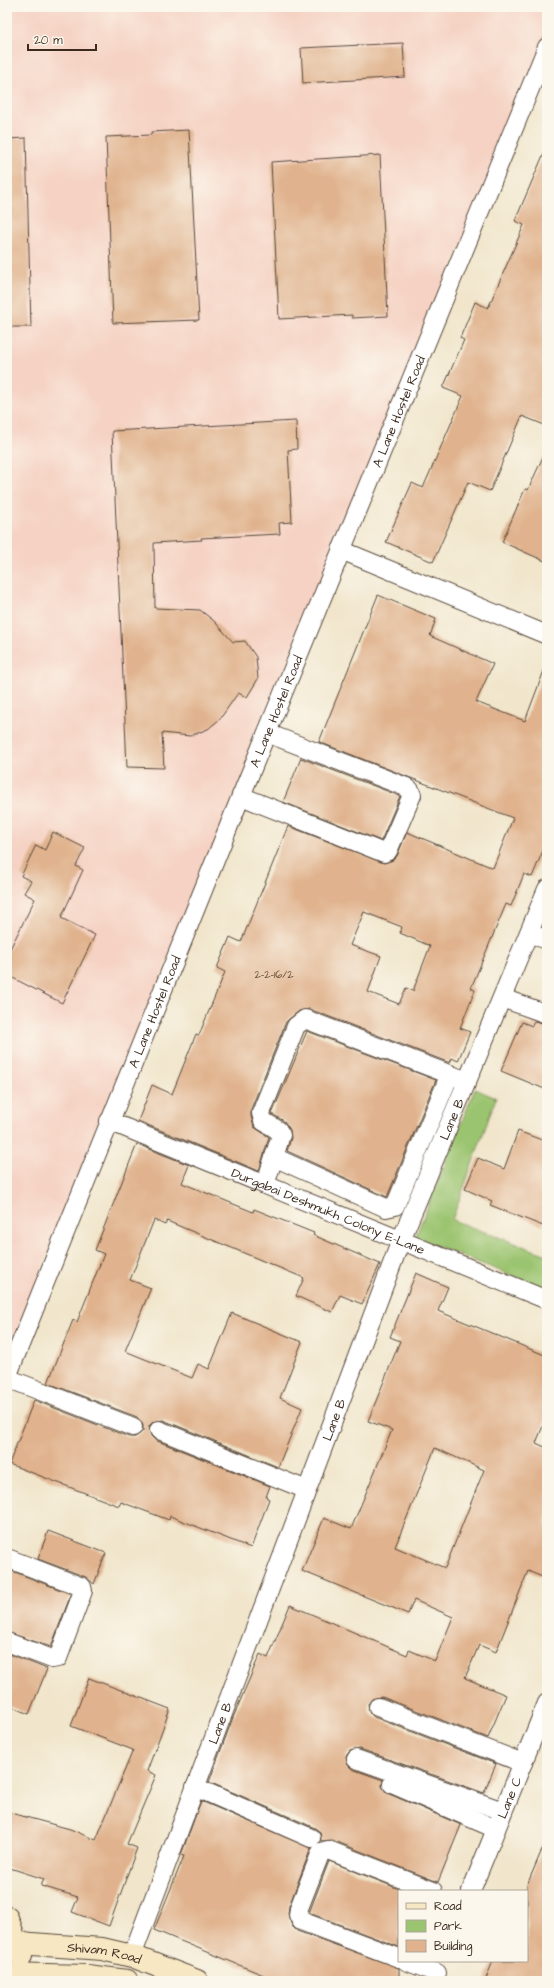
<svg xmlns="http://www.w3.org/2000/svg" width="554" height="1988" font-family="'Architects Daughter',sans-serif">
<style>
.built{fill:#f5d2c3}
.green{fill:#9bc470;stroke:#6b7747}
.building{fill:#e0b28d;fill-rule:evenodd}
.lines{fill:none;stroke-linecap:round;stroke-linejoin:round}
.minor-casing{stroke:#564638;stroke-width:20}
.secondary-casing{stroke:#564638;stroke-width:24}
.minor{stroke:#fff;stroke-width:18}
.secondary{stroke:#f7e8c3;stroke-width:22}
.labels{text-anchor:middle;stroke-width:3;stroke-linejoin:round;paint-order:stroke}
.number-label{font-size:11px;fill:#644c3a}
.street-label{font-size:13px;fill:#3b2a1e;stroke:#fbf7ec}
</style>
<rect width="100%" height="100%" fill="#fbf7ec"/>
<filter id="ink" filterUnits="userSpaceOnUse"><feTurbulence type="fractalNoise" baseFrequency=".025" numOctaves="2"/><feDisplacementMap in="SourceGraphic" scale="8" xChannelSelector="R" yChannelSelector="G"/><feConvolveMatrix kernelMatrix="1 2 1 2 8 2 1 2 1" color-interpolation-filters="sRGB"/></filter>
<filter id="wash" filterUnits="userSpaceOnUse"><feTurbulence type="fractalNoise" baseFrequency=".012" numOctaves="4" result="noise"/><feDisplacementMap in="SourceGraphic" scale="16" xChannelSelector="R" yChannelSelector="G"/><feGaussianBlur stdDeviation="0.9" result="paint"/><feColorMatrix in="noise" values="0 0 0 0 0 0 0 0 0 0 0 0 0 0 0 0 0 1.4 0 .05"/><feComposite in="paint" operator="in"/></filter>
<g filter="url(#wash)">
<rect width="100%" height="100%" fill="#f1e6cc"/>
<path class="built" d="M7,7H547V35L7,1354Z"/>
<path class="green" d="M475,1089L496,1098L452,1220L547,1255V1289L415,1238Z"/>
<g id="blocks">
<g class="building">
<path d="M403,43L405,77L303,83L301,48Z"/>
<path d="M189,130L199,320L113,323L106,137L151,135V132Z"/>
<path d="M26,138L31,327H7V139Z"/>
<path d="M547,146V426L522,416L490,491L468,482L433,562L386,542L412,483L423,488L463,396L443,388L464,340L460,338L475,302L488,308L524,225L515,221Z"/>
<path d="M380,155L388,316L352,318V315L279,319L271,162Z"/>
<path d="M296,421L297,449L288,450L292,522L279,523L280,534L201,538L202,540L154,543L155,608L200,610L214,621L233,642L245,641L256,657L258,679L247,697L238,693L220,719L208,729L190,736L162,733L164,768L127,767L112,431Z"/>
<path d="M547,448V562L502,542L525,489L528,490Z"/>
<path d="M378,595L436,619L430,636L493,664L476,702L525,721L545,668H547V841L532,877L524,874L511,906L506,904L471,988L475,990L460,1028L470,1032L458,1061L452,1058L450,1063L309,1009L299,1011L286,1022L251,1109V1116L254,1127L269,1137L259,1171L138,1121L152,1085L172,1094L196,1034L199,1035L225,972L217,968L230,937L241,942L288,826L384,863L393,860L397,856L407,832L493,868L513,818L319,742ZM364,912L402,927L400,933L430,946L413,991L406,988L399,1004L368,992L381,956L350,945Z"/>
<path d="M301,758L400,796L381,841L283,802Z"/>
<path d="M53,832L85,848L76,866L83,870L61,918L95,935L62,1003L7,975V955L35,899L24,893L31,881L21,876L36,845L45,850Z"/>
<path d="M534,1021L547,1024V1090L501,1071L522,1022L532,1026Z"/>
<path d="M307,1031L436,1080L387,1197L287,1151L291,1138L290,1130L284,1121L272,1114Z"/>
<path d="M518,1131L547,1142V1215L543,1226L490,1205L492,1201L465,1189L478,1158L504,1169Z"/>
<path d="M137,1144L189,1165L182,1183L253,1212L254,1209L314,1233L313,1235L380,1264L362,1304L340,1295L332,1312L296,1296L304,1278L167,1221L165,1225L154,1220L130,1280L151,1288L125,1351L192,1378L198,1364L209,1369L232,1313L302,1342L280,1398L302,1408L278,1467L163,1420L153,1422L149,1426L151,1436L155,1440L270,1486L266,1497L269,1499L251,1548L170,1516L169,1520L121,1502L119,1506L9,1464L34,1400L129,1437H135L143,1431V1425L137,1417L48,1383L73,1320L77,1322L104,1254L95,1250Z"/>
<path d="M416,1273L448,1287L438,1311L547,1356V1416L536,1443L547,1448V1579L528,1571L496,1652L479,1645L465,1678L506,1695L488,1738L382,1697L372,1699L368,1704L370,1713L374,1717L496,1764L484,1793L360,1749L350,1751L346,1756L348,1765L352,1769L383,1780L382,1786L387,1793L461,1825L438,1882L332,1840L321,1841L320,1832L315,1828L209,1782L232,1720L260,1654L268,1658L290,1605L407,1655L409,1650L435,1661L453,1617L414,1600L408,1614L302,1571L324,1518L351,1529L392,1430L368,1421L400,1341L390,1337ZM435,1448L484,1470L445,1568L395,1547Z"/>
<path d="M48,1531L106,1553L94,1584L86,1577L38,1559Z"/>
<path d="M7,1569L71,1594L51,1647L7,1632Z"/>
<path d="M7,1653L47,1669L29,1714L7,1705Z"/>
<path d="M89,1678L170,1709L147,1771L156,1775L127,1844L137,1848L109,1926L72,1912L78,1897L41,1886L44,1879L7,1867V1812L70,1829L96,1840L133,1750L71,1726Z"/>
<path d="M201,1801L311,1848L289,1906L288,1914L292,1926L297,1931L399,1968V1981H278L154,1930L184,1856L181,1855Z"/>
<path d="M547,1838V1981H485L493,1961H527V1885Z"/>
<path d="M329,1861L404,1891H399V1947L309,1913Z"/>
</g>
</g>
</g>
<g filter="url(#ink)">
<use href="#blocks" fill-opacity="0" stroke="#564638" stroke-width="1"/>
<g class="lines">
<defs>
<g id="minor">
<path d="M341,550L547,635"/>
<path d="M241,796L384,853L388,851L412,795L410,790L406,787L267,733"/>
<path d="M529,933L547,940"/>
<path d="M502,998L547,1014"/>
<path id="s1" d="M109,1121L547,1300"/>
<path d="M274,1157L386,1208L395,1206L450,1074"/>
<path d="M265,1185L281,1135L278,1130L263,1121L261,1113L296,1026L305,1019L467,1081"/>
<path id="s2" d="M7,1377L241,796L547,47"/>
<path d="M7,1378L133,1427"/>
<path d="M159,1430L307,1490"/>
<path d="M7,1558L82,1587L83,1591L58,1658L52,1659L7,1642"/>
<path d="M378,1707L523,1763"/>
<path d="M356,1759L503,1811"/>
<path d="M392,1784L496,1829"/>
<path d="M195,1787L311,1838"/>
<path id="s3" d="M471,1891L547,1703"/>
<path id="s4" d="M132,1956L401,1240L547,889"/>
<path d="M399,1958L301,1921L298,1915L299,1908L321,1852L328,1850L433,1891"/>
<path d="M406,1961L437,1973"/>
</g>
<g id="secondary">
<path d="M7,1918L21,1956"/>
<path id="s5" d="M7,1944L18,1943L102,1949L132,1956L197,1981"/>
<path d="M7,1974L87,1976L127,1981"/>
</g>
</defs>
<use href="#minor" class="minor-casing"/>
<use href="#secondary" class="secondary-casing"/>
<use href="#minor" class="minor"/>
<use href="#secondary" class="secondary"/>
</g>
</g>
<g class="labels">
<g class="number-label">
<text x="274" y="978">2-2-16/2</text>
</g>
<g class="street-label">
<text dy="5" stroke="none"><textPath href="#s2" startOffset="1042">A Lane Hostel Road</textPath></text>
<text dy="5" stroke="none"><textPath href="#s2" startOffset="718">A Lane Hostel Road</textPath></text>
<text dy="5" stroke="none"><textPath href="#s2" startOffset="394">A Lane Hostel Road</textPath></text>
<text dy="5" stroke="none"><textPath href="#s4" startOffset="896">Lane B</textPath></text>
<text dy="5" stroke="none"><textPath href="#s1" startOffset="237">Durgabai Deshmukh Colony E-Lane</textPath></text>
<text dy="5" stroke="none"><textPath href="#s4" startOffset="573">Lane B</textPath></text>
<text dy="5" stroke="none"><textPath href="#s4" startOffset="249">Lane B</textPath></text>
<text dy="5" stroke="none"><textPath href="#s3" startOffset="101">Lane C</textPath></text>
<text dy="5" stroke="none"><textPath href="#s5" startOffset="98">Shivam Road</textPath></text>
</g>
</g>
<rect width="554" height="1988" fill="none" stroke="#fbf7ec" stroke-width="24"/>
<rect x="398" y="1890" width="130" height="72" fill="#fbf7ec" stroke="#aea59a"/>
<rect x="406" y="1903" width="20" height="6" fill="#f7e8c3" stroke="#aea59a"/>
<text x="434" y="1910" font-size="12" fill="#3b2a1e">Road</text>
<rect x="406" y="1920" width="20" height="12" fill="#9bc470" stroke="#aea59a"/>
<text x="434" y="1930" font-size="12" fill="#3b2a1e">Park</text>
<rect x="406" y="1940" width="20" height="12" fill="#e0b28d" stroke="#aea59a"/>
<text x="434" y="1950" font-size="12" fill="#3b2a1e">Building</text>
<path d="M28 44v6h68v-6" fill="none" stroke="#3b2a1e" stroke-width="2"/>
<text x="34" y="44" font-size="12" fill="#3b2a1e" stroke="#fbf7ec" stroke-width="3" paint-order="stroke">20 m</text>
</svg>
